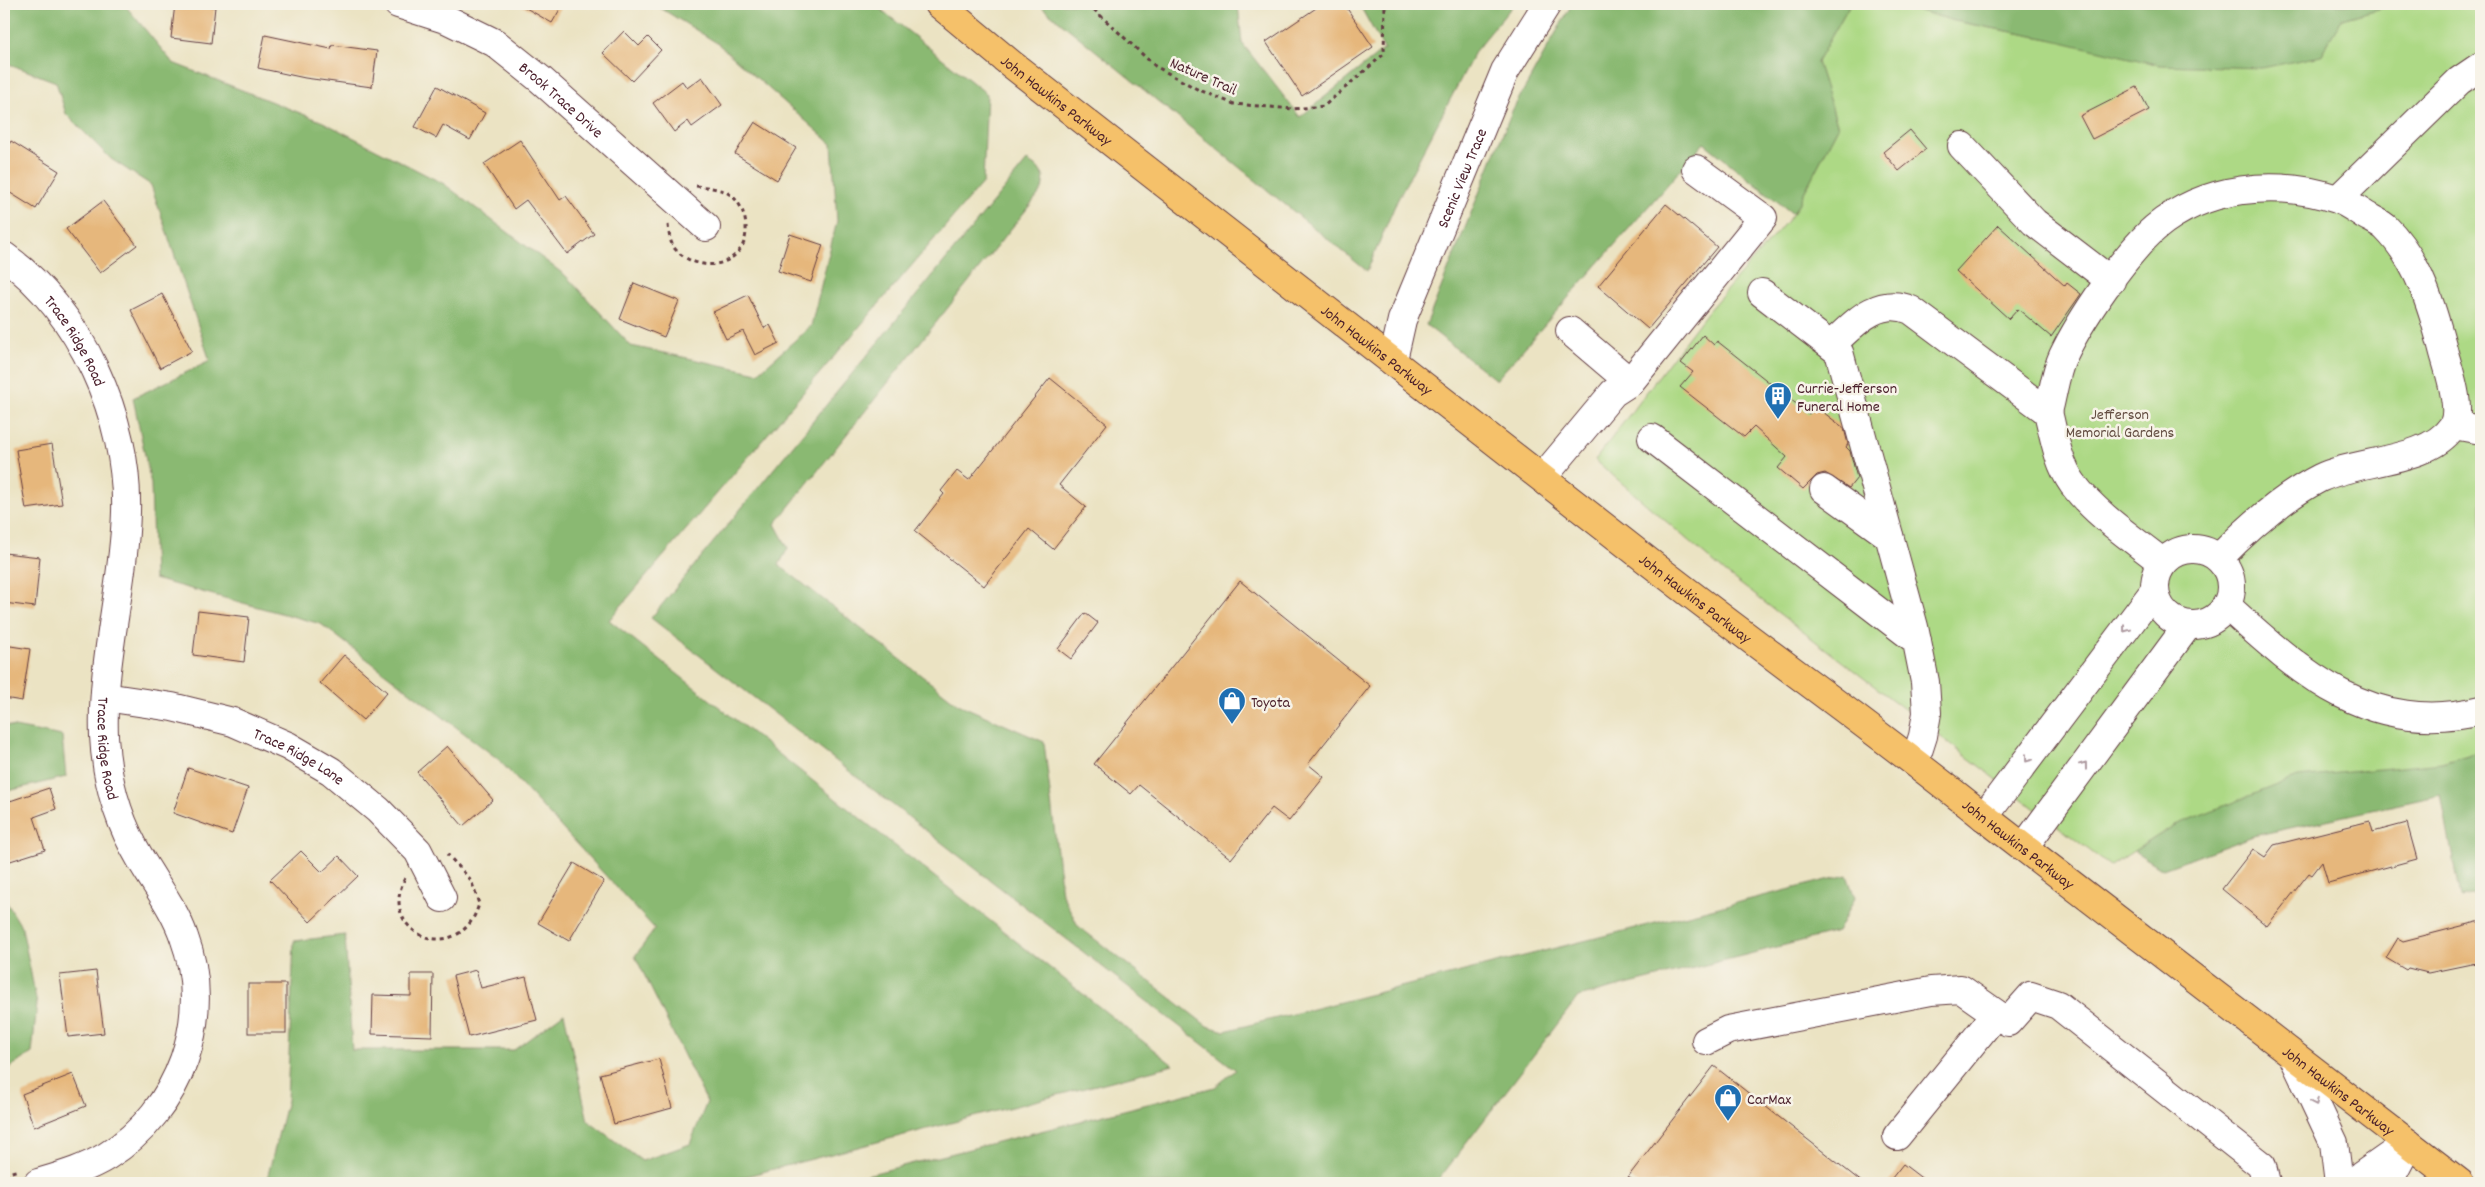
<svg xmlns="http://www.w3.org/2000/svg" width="2485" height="1187" font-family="Dekko,sans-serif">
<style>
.green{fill:#add985;stroke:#7c7c58}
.forest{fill:#8ab972;stroke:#6a6c4e}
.building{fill:#e6b77c}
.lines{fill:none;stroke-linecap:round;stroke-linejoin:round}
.minor-casing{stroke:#623c42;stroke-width:30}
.major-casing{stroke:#623c42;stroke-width:30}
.path{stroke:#623c42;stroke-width:3;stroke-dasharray:4 4;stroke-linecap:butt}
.minor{stroke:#fff;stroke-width:28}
.major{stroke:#f5c16b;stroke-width:28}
.oneway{stroke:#ae9aa0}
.labels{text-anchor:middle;stroke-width:5;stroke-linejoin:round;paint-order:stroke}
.street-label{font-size:16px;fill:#4a1f2b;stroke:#f7f3e8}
.poi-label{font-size:16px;fill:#4a1f2b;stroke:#f7f3e8;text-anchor:start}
.park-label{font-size:16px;fill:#634e42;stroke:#f7f3e8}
</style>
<rect width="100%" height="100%" fill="#f7f3e8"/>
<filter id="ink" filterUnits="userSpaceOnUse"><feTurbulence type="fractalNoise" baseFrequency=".02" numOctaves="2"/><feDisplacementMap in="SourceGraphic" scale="10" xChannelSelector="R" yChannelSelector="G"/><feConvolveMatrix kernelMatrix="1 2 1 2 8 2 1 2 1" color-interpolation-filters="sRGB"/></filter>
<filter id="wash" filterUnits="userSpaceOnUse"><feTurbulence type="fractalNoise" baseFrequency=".0096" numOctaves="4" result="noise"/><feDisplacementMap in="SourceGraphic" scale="20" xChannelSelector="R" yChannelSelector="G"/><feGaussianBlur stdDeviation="1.12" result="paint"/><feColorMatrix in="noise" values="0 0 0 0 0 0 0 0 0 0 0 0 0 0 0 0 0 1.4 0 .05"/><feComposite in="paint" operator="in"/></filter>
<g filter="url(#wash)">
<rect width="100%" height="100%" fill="#ebe3c3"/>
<path class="green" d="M1850,4H1895L1955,21L2049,39L2320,56L2341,19L2396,4H2481V751L2442,763L2175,825L2110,866L1726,573L1595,460L1708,311L1793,214L1838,127L1817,62Z"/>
<g class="forest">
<path d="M4,4H124L173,63L323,122L444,184L566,276L631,346L758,373L811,326L837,221L832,144L717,43L654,4H874L987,94L983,182L609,620L1173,1065L720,1183H266L287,1100L294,941L345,935L352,1050H514L564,1013L588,1121L642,1161L690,1144L707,1102L635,956L655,929L498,759L321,624L154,579L151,484L133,398L210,361L151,185L111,159L66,114L56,82L4,62Z"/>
<path d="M1038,4H1238L1242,43L1300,117L1384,49L1359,4H1514L1476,50L1396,203L1367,271Z"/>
<path d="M1572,4H1850L1817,62L1838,127L1793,214L1704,143L1496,380L1426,325L1512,111Z"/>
<path d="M1895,4H2396L2342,19L2320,56L2262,68L2160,65L2049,39L1955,21Z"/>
<path d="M1027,161L1038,168L1044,177L1042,190L775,524L788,548L779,565L958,704L1044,742L1062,894L1078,926L1207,1026L1225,1031L1847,875L1855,898L1837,932L1578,997L1436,1183H835L1215,1087L1236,1070L651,618Z"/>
<path d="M4,725L62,736L66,777L4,792Z"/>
<path d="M2481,751V893L2460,897L2441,795L2253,836L2163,869L2134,851L2175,825L2298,777L2442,763Z"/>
<path d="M4,898L22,928L37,1004L32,1053L4,1071Z"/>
</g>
<g id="blocks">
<g class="building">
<path d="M175,4L215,7L211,43L171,38Z"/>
<path d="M519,4H563L552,23Z"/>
<path d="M1322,4H1344L1373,47L1302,96L1266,42Z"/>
<path d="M624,31L639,46L648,37L661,50L632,81L603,53Z"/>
<path d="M265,35L331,49L332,45L377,51L372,87L305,78L258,68Z"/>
<path d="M702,77L722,105L692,127L688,121L674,132L653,103L682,81L687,88Z"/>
<path d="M437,86L485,113L470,140L443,125L436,138L415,127Z"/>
<path d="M2137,87L2149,110L2092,139L2080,116Z"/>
<path d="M755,122L796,148L777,180L735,154Z"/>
<path d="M1910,130L1926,149L1899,171L1883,152Z"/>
<path d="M520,140L560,200L566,196L594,234L567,254L526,200L514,209L484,164Z"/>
<path d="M11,141L59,171L36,209L4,189V153Z"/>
<path d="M103,201L137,245L100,273L66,229Z"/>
<path d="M1666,204L1717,247L1648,329L1598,286Z"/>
<path d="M1998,225L2065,286L2067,283L2081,294L2051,337L2018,309L2009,319L1956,271Z"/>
<path d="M790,234L823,245L811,282L778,271Z"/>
<path d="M634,283L679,301L664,337L620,319Z"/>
<path d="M162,294L192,351L160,368L131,310Z"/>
<path d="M748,295L764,328L770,325L779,343L755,355L743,331L726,339L713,312Z"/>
<path d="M1703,335L1714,345L1717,341L1809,414L1815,406L1844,428L1848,444L1846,447L1850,451L1857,478L1849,488L1825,473L1817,475L1803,489L1778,468L1787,457L1754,427L1744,437L1680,387L1693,372L1681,363Z"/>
<path d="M1050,378L1107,424L1059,485L1086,507L1053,549L1029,529L984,586L915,531L944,494L941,491L957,471L969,480Z"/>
<path d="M52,444L62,504L26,509L16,450Z"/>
<path d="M4,553L40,557L35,607L4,603Z"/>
<path d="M1240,581L1370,686L1308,764L1324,777L1289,821L1272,808L1231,859L1139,785L1131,794L1094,764Z"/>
<path d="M198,611L249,617L244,662L193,655Z"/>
<path d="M1085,613L1098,623L1071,659L1058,649Z"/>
<path d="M4,645L30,649L22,701L4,698Z"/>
<path d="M344,655L387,692L363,720L320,683Z"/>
<path d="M447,746L493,800L463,826L417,772Z"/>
<path d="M188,768L248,788L232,834L173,813Z"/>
<path d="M49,788L56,809L34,817L45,850L4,863V803Z"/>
<path d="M2370,821L2373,832L2407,823L2417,859L2328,883L2322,862L2312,875L2309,873L2267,926L2222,889L2253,849L2265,857L2274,845Z"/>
<path d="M301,851L322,872L339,856L358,876L310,922L270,880Z"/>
<path d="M574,863L604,881L569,941L538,923Z"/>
<path d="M2481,921V962L2428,973L2408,968L2406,970L2386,958L2398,938L2403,941Z"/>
<path d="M476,970L481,988L526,977L537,1020L469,1037L453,976Z"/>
<path d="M96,971L104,1033L68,1037L60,975Z"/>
<path d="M411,974H433L432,1036L372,1034L373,995L411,996Z"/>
<rect x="248" y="984" width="38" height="49"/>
<path d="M659,1059L672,1108L614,1124L600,1074Z"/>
<path d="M1714,1066L1863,1183H1637L1628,1177Z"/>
<path d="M73,1074L86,1106L34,1127L22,1094Z"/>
<path d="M1903,1164L1928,1183H1888Z"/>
</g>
</g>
</g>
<g filter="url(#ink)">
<use href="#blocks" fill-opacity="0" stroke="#623c42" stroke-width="1"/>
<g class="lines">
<defs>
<g id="minor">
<path id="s1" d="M398,4L448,20L495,43L540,79L706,227"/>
<path d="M1962,146L2034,222L2111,281"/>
<path d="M2338,199L2459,81L2481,66"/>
<path id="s2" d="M4,256C80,310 129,419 126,512C124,586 101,662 104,736C106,778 118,821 140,858C155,884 174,908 184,937C214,1017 180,1111 107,1156C86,1169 61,1176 38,1183"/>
<path d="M1762,293L1839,352L1914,627L1925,682L1927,713L1923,736L1915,761"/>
<path d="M1570,331L1630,382"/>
<path d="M1831,345C1854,324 1877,296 1911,310L2048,412C2053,394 2055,373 2063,356C2080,320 2125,254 2155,228C2205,186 2276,179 2337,199C2345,202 2354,208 2362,213C2369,218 2380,222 2386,228C2419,261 2433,310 2444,353C2449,371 2463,411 2452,427C2429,462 2357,460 2320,478C2283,497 2248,528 2219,558"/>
<path id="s3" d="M1393,360L1402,320L1505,71L1547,4"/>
<path d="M2048,412C2054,436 2058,463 2073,484C2096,515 2133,539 2163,563"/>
<path d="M2454,425L2481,430"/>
<path d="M1652,438L1917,641"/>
<path d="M1543,477L1613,393L1630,382L1763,218L1696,169"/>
<path d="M1824,489L1889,536"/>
<circle cx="2193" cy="587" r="38"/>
<path d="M2227,606C2302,674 2372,737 2481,710"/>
<path id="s4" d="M105,697L172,707L233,722L288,746L331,771L378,810L418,851L442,898"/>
<path d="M1984,817L2155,590"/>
<path d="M2024,847L2188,625"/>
<path d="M1706,1041L1728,1030L1931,991L1961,989L2008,1022L2031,996L2058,1005L2262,1166L2266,1183"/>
<path d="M2294,1058L2334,1143L2339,1183"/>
<path d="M1897,1136L1996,1014"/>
<path d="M2351,1183L2408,1143"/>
<path d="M2388,1183L2408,1145"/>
</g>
<g id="major">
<path id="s5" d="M939,4L1010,63C1217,224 1424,385 1630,547C1746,639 1869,724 1984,817L2460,1183"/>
</g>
</defs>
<use href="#minor" class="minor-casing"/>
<use href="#major" class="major-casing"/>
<g class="path">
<path d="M354,4L377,11"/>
<path d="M1088,4L1155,66L1197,89L1234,104L1293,109L1324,106L1384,54L1385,4"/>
<path d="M668,225C669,234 670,244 676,250C692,267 721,271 738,252C753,236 746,202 726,192C717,188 706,187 696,186"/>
<path d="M405,878C376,934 460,969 479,904L471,880L447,854"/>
<path d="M4,1174L19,1170"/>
</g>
<use href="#minor" class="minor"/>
<use href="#major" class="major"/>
</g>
<defs><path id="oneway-chevron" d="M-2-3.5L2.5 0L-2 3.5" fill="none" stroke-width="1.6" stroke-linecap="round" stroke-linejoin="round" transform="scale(1.25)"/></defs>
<g class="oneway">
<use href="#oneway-chevron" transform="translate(2126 629) rotate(127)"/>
<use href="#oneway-chevron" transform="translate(2028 759) rotate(127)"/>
<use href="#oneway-chevron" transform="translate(2084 765) rotate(-53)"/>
<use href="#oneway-chevron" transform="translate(2315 1102) rotate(65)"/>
</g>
</g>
<defs>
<symbol id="building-pin" viewBox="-11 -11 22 30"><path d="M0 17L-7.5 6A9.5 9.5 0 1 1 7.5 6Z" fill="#1f6fb2" stroke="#f7f3e8"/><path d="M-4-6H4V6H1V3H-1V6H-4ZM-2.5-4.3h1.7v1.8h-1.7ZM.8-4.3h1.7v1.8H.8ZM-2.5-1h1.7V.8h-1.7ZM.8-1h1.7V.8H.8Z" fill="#fff"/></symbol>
<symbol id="shop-pin" viewBox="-11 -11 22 30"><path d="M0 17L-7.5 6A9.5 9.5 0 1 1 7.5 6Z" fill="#1f6fb2" stroke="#f7f3e8"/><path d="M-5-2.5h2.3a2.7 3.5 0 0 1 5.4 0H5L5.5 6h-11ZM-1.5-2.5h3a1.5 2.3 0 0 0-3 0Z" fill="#fff"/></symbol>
</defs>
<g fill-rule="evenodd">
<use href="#building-pin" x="1762" y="380" width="32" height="43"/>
<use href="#shop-pin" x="1216" y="685" width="32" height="43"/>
<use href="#shop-pin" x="1712" y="1082" width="32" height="43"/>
</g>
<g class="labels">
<g class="street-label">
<text transform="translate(1204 75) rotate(24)" y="6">Nature Trail</text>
<text dy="6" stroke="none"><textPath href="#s1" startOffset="192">Brook Trace Drive</textPath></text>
<text dy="6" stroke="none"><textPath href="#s5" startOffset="152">John Hawkins Parkway</textPath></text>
<text dy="6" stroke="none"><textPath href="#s3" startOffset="195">Scenic View Trace</textPath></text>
<text dy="6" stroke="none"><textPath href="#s2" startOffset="112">Trace Ridge Road</textPath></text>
<text dy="6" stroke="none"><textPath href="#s5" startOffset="558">John Hawkins Parkway</textPath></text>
<text dy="6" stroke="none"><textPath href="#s5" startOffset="962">John Hawkins Parkway</textPath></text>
<text dy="6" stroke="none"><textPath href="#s2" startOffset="532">Trace Ridge Road</textPath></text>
<text dy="6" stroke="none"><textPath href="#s4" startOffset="205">Trace Ridge Lane</textPath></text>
<text dy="6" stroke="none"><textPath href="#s5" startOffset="1368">John Hawkins Parkway</textPath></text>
<text dy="6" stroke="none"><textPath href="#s5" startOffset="1772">John Hawkins Parkway</textPath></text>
</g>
<g class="poi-label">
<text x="1797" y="393">Currie-Jefferson<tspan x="1797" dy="18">Funeral Home</tspan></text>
<text x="1251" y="707">Toyota</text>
<text x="1747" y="1104">CarMax</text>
</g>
<g class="park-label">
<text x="2120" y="419">Jefferson<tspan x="2120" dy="18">Memorial Gardens</tspan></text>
</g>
</g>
<rect width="2485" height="1187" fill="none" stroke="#f7f3e8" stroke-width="20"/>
</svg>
